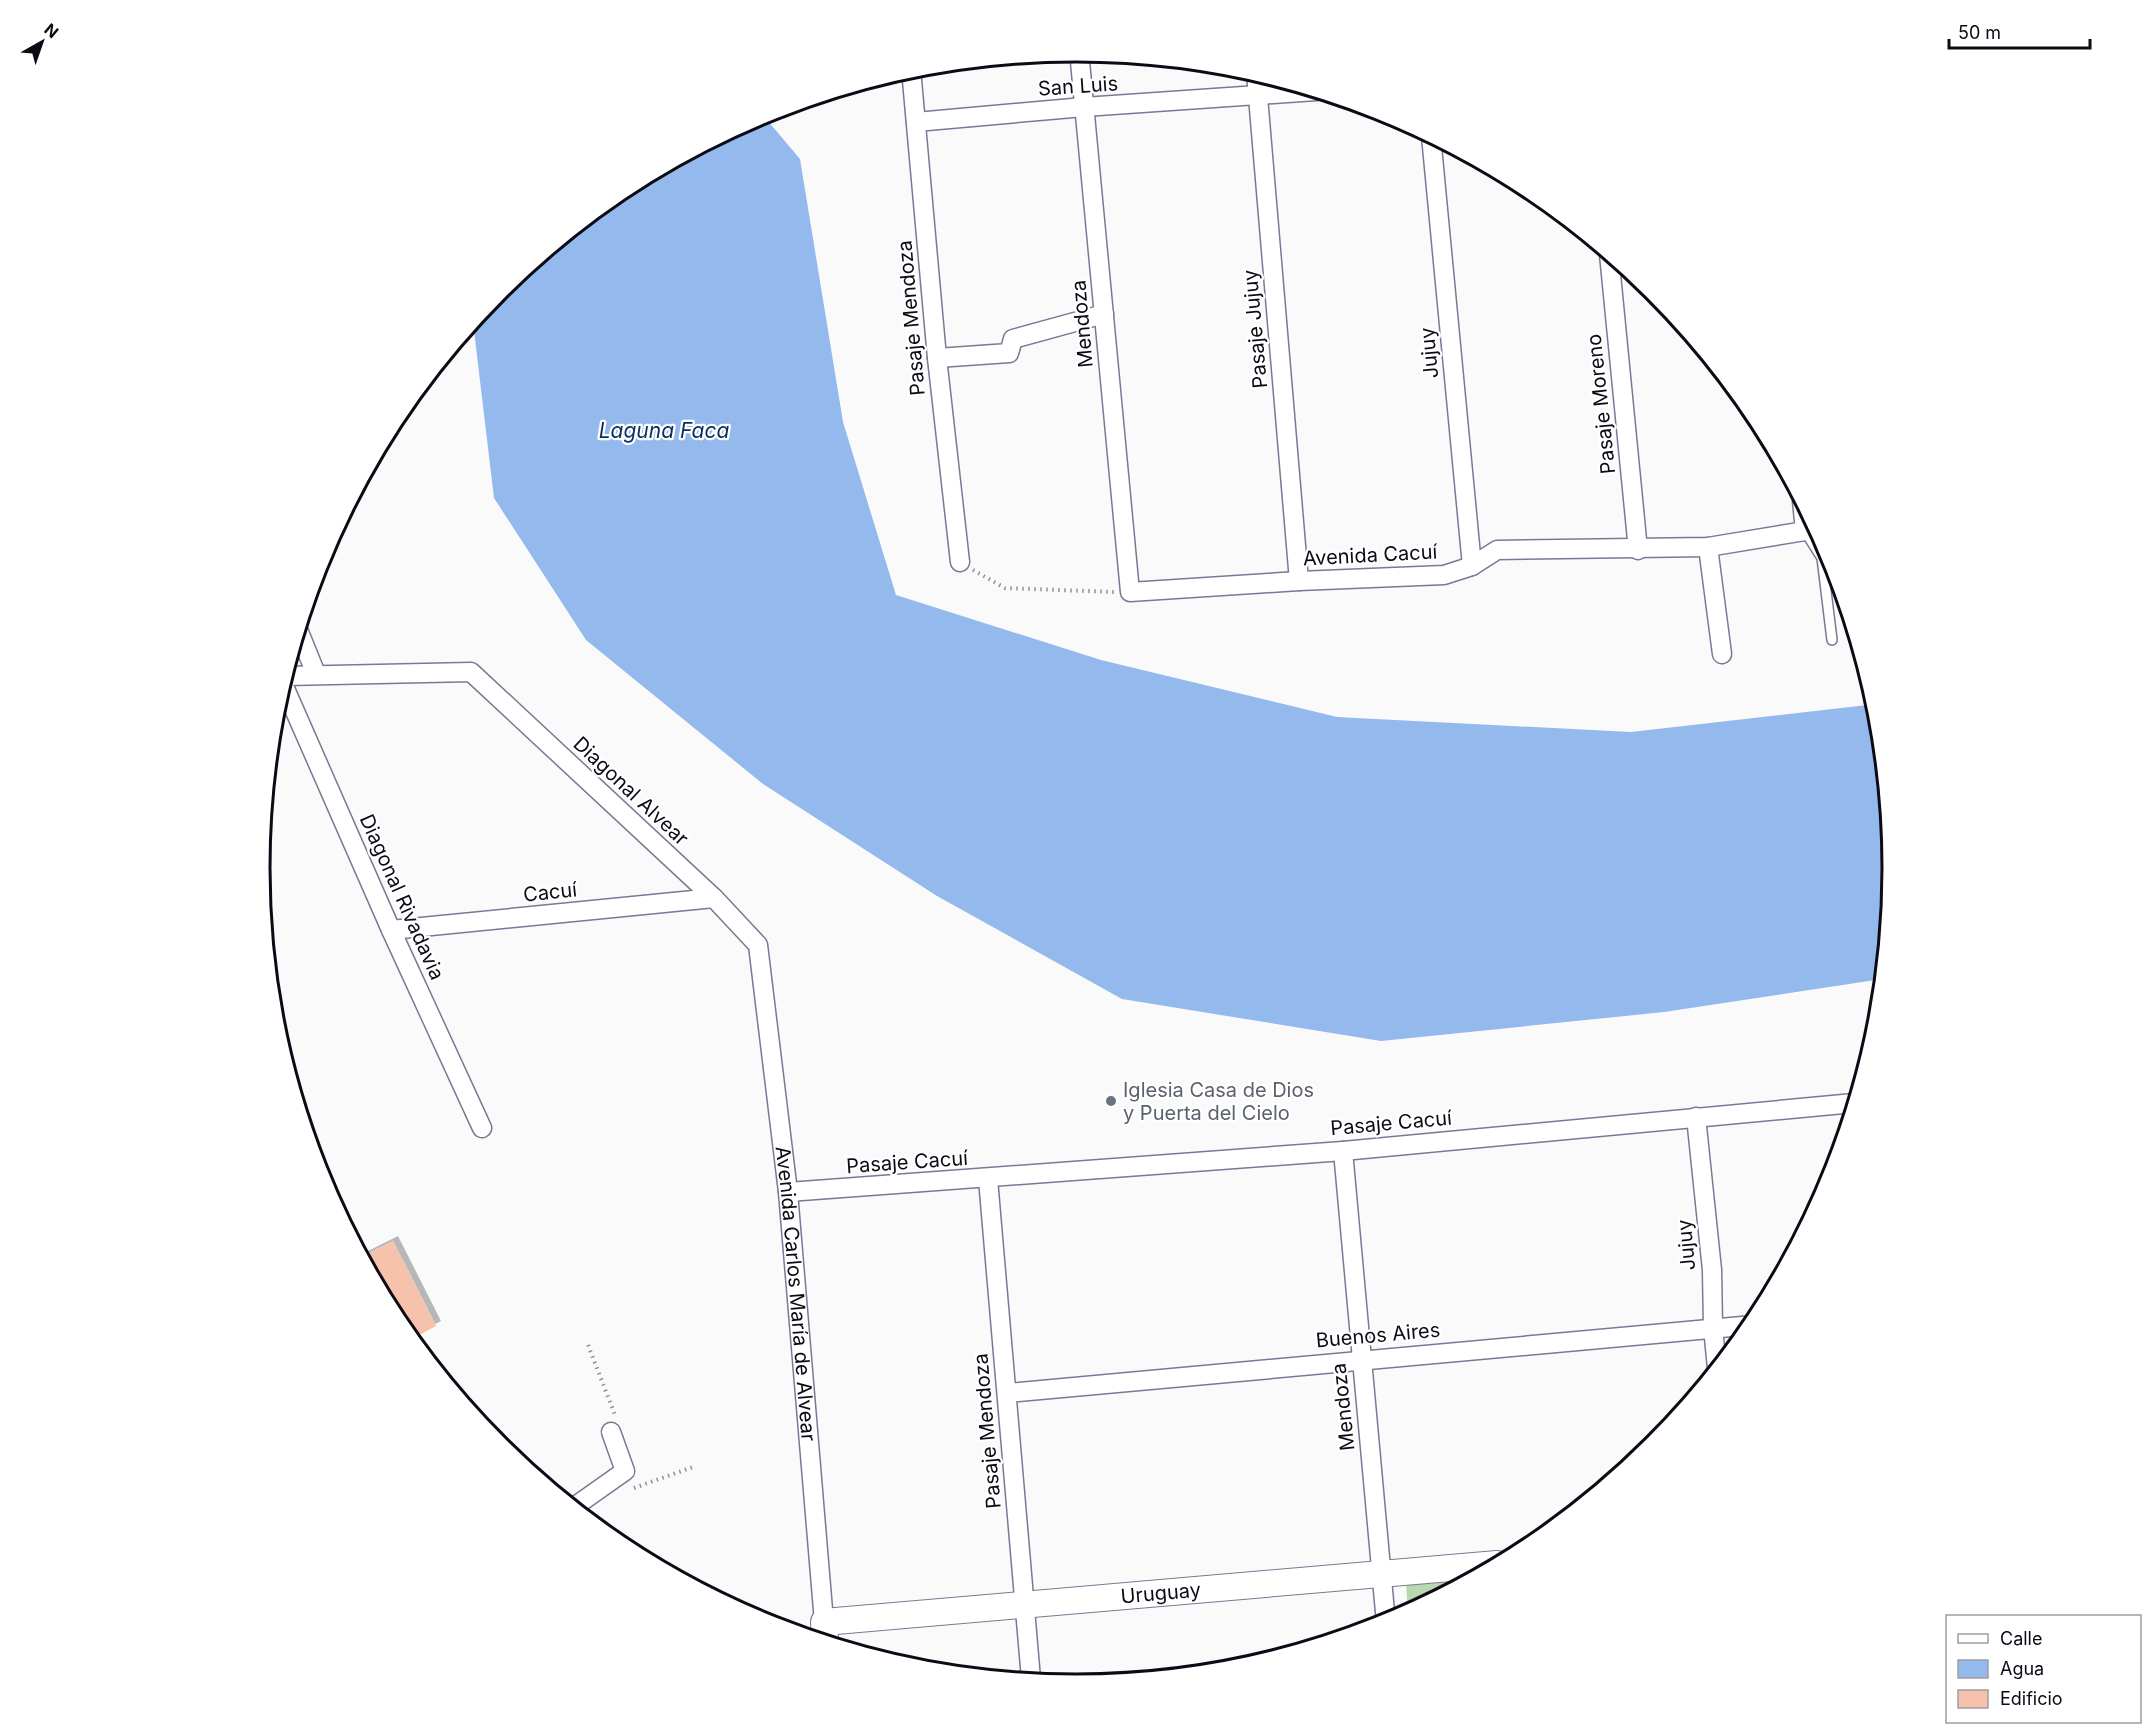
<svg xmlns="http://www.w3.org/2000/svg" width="2153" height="1735" font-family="Inter,sans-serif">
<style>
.green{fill:#b8d8af}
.water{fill:#93b9ed}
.building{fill:#f7c2ac;filter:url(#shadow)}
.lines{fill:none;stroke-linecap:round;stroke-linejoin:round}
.lane-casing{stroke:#7c7795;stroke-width:12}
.street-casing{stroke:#7c7795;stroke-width:21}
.secondary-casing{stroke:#7c7795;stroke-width:28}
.path{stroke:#919095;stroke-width:4;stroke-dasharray:1.5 4.5;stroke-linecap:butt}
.lane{stroke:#fff;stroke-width:9}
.street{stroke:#fff;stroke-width:18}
.secondary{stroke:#fff;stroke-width:26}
.worship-dot{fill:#6b7280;stroke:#fff;stroke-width:2}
.labels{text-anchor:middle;stroke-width:4.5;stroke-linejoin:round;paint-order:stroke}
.street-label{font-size:20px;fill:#0c0a15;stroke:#fff}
.worship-label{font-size:20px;fill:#5b616d;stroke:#fff;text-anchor:start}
.water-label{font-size:21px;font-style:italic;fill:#0b2f5e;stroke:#fff}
.rim{fill:none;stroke:#0c0a15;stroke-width:3}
</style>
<defs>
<filter id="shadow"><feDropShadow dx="5" dy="-5" stdDeviation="0" flood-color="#0004"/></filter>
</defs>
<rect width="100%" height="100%" fill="#fafafa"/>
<path class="green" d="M1466,1581L1408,1611L1406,1585Z"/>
<path class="water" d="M762,114L800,159L843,422L896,595L1101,660L1337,717L1631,732L1876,704L1893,868L1882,979L1664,1012L1381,1041L1122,999L937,896L763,784L586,640L494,498L473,322L499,290L623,188Z"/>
<path class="building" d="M393,1241L436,1326L412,1339L397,1321L363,1256Z"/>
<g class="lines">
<defs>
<path id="lane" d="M1805,531L1822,558L1832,640"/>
<g id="street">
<path d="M1079,51L1130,592L1299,581L1444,575L1472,566L1497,550L1708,547L1805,531H1818"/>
<path d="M911,69L937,358L960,562"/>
<path d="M1256,73L1299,581"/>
<path d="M916,122L1084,107L1316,91"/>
<path d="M1431,136L1472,566"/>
<path d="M1609,254L1638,550"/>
<path d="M937,358L1009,353L1013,339L1104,314"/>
<path d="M1802,501L1805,531"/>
<path d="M1708,547L1722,654"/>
<path d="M299,632L316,674"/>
<path id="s1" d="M286,676L471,672L714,898L758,945L788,1192L824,1622"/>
<path d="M283,684L391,930L482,1128"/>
<path d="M391,930L714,898"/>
<path d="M1696,1117L1712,1270L1713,1328L1717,1368"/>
<path d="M1343,1151L1386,1623"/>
<path d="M988,1179L1031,1679"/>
<path d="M788,1192L1343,1151L1854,1103"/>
<path d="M1007,1393L1753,1325"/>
<path d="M574,1507L625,1471L611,1432"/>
</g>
<g id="secondary">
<path id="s2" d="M825,1640L824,1622L1497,1564"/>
</g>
</defs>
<use href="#lane" class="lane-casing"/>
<use href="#street" class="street-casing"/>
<use href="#secondary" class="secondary-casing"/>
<g class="path">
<path d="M973,570L1005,588L1114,592"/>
<path d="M588,1345L615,1415"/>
<path d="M634,1488L696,1466"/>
</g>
<use href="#lane" class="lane"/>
<use href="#street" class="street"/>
<use href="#secondary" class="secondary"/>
</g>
<circle class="worship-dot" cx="1111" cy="1101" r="6"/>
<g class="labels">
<g class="street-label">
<text transform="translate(1078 86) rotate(-4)" y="7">San Luis</text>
<text transform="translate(911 318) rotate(-95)" y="7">Pasaje Mendoza</text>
<text transform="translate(1082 324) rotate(-95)" y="7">Mendoza</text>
<text transform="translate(1255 329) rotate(-95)" y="7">Pasaje Jujuy</text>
<text transform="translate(1429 353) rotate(-95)" y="7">Jujuy</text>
<text transform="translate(1601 404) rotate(-96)" y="7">Pasaje Moreno</text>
<text transform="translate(1370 555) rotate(-3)" y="7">Avenida Cacuí</text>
<text transform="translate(631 791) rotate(43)" y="7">Diagonal Alvear</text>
<text transform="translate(550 892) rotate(-6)" y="7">Cacuí</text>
<text transform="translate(402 897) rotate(66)" y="7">Diagonal Rivadavia</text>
<text transform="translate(1391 1123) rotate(-5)" y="7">Pasaje Cacuí</text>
<text transform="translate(907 1162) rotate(-4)" y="7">Pasaje Cacuí</text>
<text transform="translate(1686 1245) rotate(-95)" y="7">Jujuy</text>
<text dy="7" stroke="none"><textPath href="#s1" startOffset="932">Avenida Carlos María de Alvear</textPath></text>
<text transform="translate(1378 1335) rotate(-5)" y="7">Buenos Aires</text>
<text transform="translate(1343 1407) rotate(-96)" y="7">Mendoza</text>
<text transform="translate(987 1431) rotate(-95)" y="7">Pasaje Mendoza</text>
<text dy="7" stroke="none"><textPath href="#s2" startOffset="356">Uruguay</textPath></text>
</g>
<g class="worship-label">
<text x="1123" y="1097">Iglesia Casa de Dios<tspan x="1123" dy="23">y Puerta del Cielo</tspan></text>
</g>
<g class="water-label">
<text x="664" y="438">Laguna Faca</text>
</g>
</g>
<path d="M0 0H2153V1735H0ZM270 868a806 806 0 1 1 1612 0a806 806 0 1 1-1612 0Z" fill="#fff" fill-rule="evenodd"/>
<path class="rim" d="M270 868a806 806 0 1 1 1612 0a806 806 0 1 1-1612 0Z"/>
<rect x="1946" y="1615" width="195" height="108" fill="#ffffff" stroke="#9e9da1" stroke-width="1.5"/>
<rect x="1958" y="1634" width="30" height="9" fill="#ffffff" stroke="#9e9da1" stroke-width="1.5"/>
<text x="2000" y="1645" font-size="18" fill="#0c0a15">Calle</text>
<rect x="1958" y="1660" width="30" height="18" fill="#93b9ed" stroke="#9e9da1" stroke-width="1.5"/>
<text x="2000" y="1675" font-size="18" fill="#0c0a15">Agua</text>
<rect x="1958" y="1690" width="30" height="18" fill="#f7c2ac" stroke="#9e9da1" stroke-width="1.5"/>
<text x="2000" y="1705" font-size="18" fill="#0c0a15">Edificio</text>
<g transform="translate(42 42) rotate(40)" stroke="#ffffff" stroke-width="4.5" paint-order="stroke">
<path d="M0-4.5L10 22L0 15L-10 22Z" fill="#0c0a15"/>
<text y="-9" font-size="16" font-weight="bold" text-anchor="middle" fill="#0c0a15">N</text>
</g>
<path d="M1949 39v9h141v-9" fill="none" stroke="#0c0a15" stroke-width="3"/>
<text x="1958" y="39" font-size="18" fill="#0c0a15" stroke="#ffffff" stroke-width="4.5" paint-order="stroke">50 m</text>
</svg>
